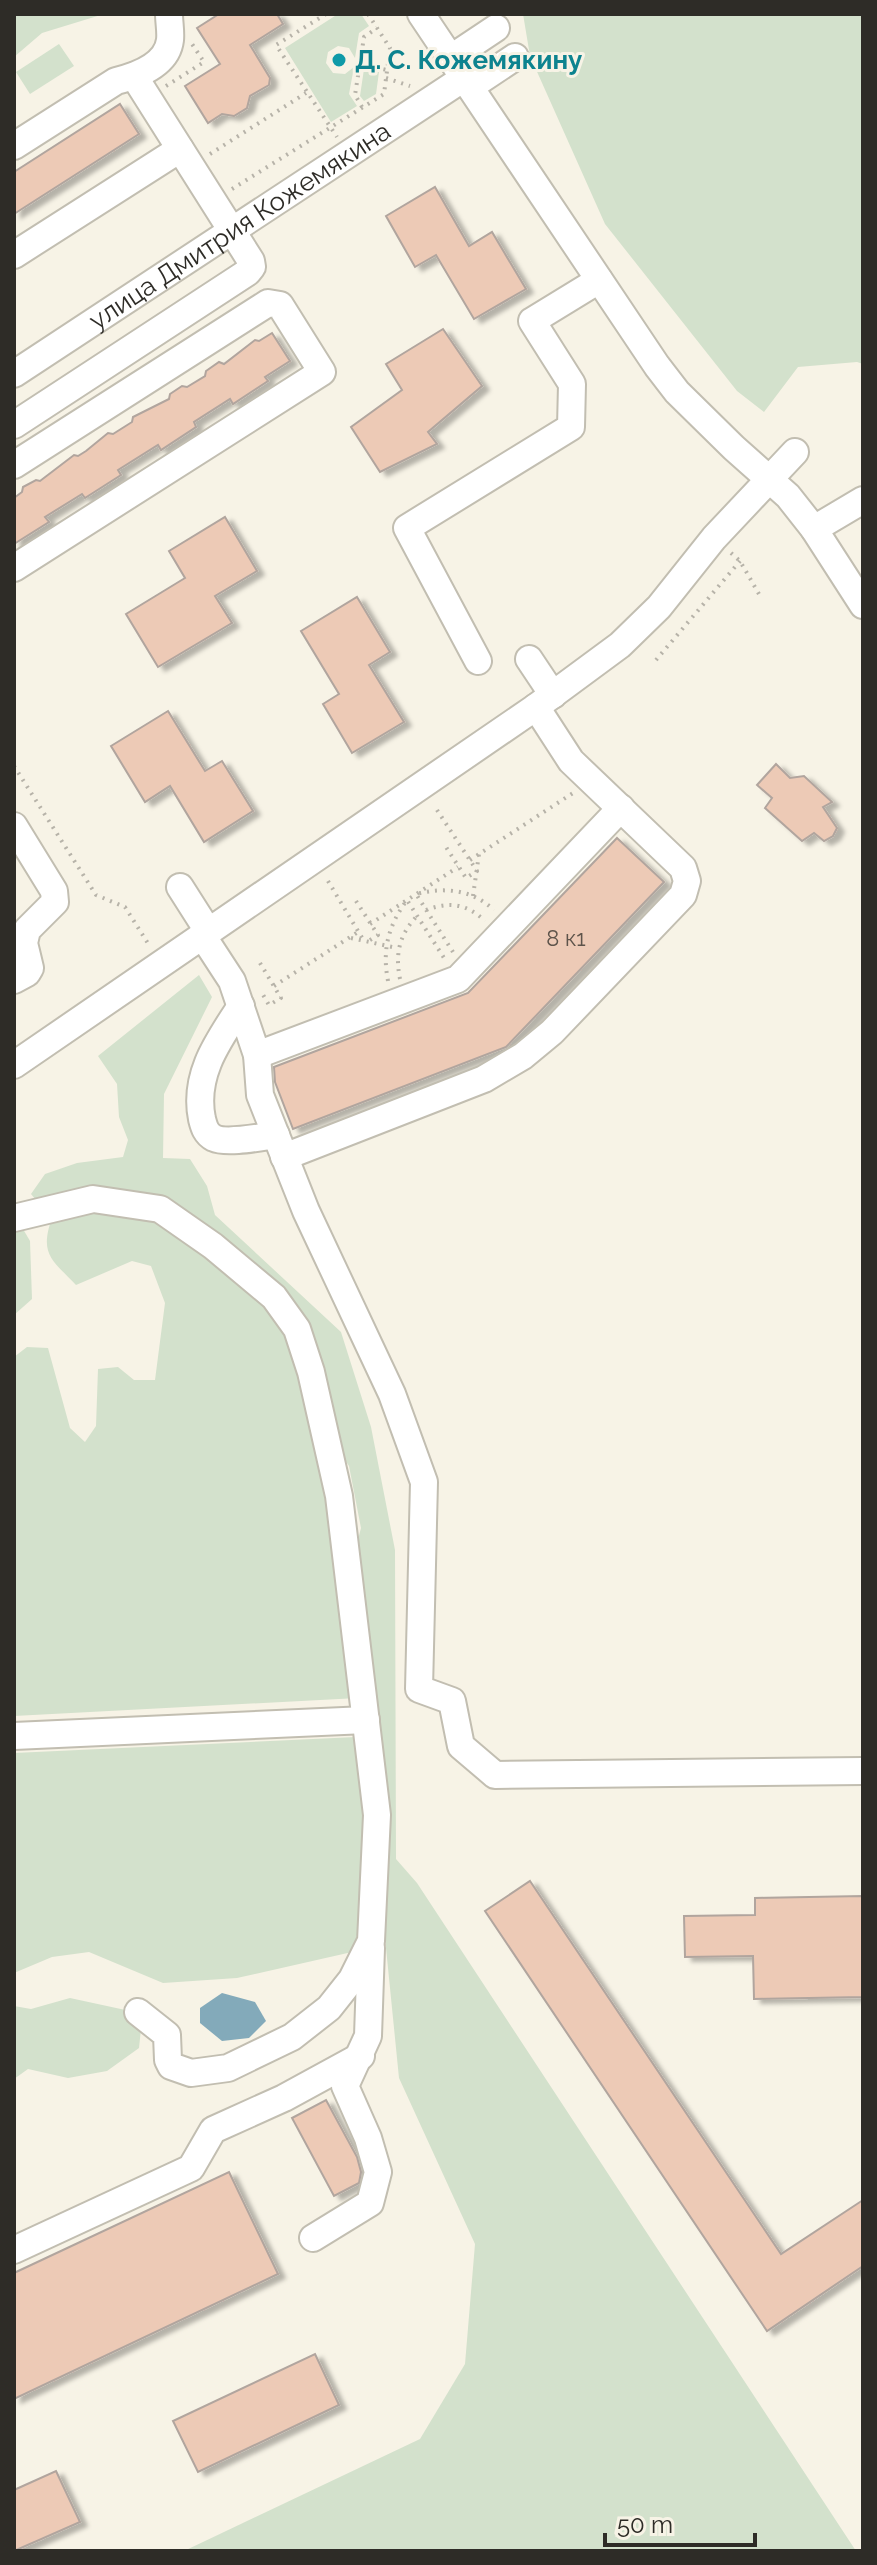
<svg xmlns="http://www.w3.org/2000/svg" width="877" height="2565" font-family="Raleway,sans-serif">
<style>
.green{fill:#d3e1cc}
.water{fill:#83aaba}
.building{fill:#edcab6;stroke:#b1a59e;stroke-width:2;filter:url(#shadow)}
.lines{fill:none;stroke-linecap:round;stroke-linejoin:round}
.minor-casing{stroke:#c2beb1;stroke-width:30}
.path{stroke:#b7b3a9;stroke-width:4;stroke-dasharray:2 6;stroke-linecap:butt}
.minor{stroke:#fff;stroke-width:26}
.culture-dot{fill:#0f9aa8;stroke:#f7f3e6;stroke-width:3}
.labels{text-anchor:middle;stroke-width:6;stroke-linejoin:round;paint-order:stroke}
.number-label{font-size:22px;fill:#5e544b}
.culture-label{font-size:26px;font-weight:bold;fill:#0d838f;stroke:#f7f3e6;text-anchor:start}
.street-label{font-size:26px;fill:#2e2c27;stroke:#f7f3e6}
</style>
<defs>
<filter id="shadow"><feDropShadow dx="7" dy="4" stdDeviation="2" flood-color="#0004"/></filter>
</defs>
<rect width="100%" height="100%" fill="#f7f3e6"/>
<g class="green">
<path d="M14,14H104L42,33L14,57Z"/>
<path d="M338,14H361L369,26L359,33L355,58L349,48L338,46L328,52L326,63L333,73L345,74L354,67L349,94L357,106L331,122L285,48Z"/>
<path d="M523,14H863V364L857,362L798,367L764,412L737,391L605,224L530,56Z"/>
<path d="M59,44L74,66L30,94L16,72Z"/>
<path d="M364,69L379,72L376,94L364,101L360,96Z"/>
<path d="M199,975L212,997L164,1094L163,1158L190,1159L207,1186L215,1215L341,1332L371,1427L395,1550L396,1859L417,1883L856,2551H184L420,2439L465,2364L475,2244L399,2078L386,1948L378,1740L356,1547L361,1528L349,1466L336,1447L303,1327L165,1204L41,1206L31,1194L45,1174L77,1163L123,1157L128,1140L119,1117L117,1084L98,1056Z"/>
<path d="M90,1205L152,1212L291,1322L331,1502L358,1698L14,1716V1357L27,1347L48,1348L70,1428L85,1442L96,1426L98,1369L118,1367L134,1380H155L165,1303L151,1266L132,1261L76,1285C52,1260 39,1254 52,1218Z"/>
<path d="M20,1224L30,1241L32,1299L14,1315V1225Z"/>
<path d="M356,1737L363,1758V1914L352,1952L237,1978L163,1983L89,1952L52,1957L14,1973V1753Z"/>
<path d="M70,1998L130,2011L141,2029L139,2048L107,2071L68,2078L28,2069L14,2079V2006L31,2009Z"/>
</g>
<path class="water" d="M222,1993L255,2002L266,2021L249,2038L222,2041L200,2023V2008Z"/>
<g class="building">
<path d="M219,14H277L283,24L250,45L270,78L269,85L250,96L247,108L234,116L222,114L208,123L185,86L220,64L197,28Z"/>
<path d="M120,104L139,134L14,214V172Z"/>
<path d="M435,187L469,246L492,232L526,289L474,319L436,255L415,267L386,216Z"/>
<path d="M443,329L482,386L428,432L437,444L380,472L351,427L402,390L386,364Z"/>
<path d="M272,333L290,361L265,377L268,381L233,404L230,399L194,422L196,427L161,450L158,445L118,470L121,475L85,498L82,494L45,517L49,522L14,544V498L22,492L23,487L36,480L40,481L74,455L78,456L86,451L108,433L113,434L132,422L133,417L169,399L170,394L182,386L187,387L205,376L206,371L219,362L224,364L255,340L259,341Z"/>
<path d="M225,517L257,571L215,596L232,623L158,667L126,614L185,578L169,551Z"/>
<path d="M357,597L390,652L369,665L404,722L352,753L323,704L339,694L301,631Z"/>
<path d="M168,711L205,771L222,761L253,811L204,842L170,786L145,802L111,746Z"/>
<path d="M776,764L790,778L804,776L832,802L823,807L837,828L833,836L824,841L814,833L802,841L765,808L772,798L757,785Z"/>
<path d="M617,838L664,882L506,1047L293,1129L275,1082L274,1067L468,993Z"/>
<path d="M530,1881L781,2254L863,2200V2266L767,2331L485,1911Z"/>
<path d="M863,1896V1997L754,1999L753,1956L685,1957L684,1916L755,1915V1898Z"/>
<path d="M326,2100L357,2157L361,2172L359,2183L334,2196L292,2118Z"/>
<path d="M229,2172L278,2274L14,2399V2273Z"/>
<path d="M315,2354L339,2405L198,2472L173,2421Z"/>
<path d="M56,2471L80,2522L14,2551V2490Z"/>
</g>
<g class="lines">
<defs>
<g id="minor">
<path d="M421,14L657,366L677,392L734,448L788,496L814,529L863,605"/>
<path d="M451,58L496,28"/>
<path d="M470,87L515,57"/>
<path d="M14,146L116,81C136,76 167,65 170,40C171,32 169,22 169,14"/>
<path d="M14,255L180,149"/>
<path id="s1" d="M14,374L464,78"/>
<path d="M14,425L248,272L252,267L251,261L134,76"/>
<path d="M14,465L268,303L280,305L322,372L14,568"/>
<path d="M814,529L863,500"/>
<path d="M529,659L553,695"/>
<path d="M478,661L407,528L571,427L572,384L532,321L599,280"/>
<path d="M14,826L54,891L55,902L27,930L24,943L30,968L27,973L14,980"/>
<path d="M180,887L208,931"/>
<path d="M202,935L232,981L257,1055L260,1095L306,1211L392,1394L424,1482L419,1689L452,1701L461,1746L495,1775L863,1771"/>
<path d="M241,1006C218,1041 193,1075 202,1119C204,1127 206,1134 214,1138C227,1144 261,1137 276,1135"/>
<path d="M257,1055L458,979L621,808"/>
<path d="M14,1065L536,707L620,645L659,607L714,538L795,452"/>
<path d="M284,1157L484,1079L523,1056L552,1032L683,895L687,881L683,868L571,761L536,707"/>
<path d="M14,1218L93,1199L160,1209L213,1246L274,1297L297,1329L311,1372L339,1496L377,1815L371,1941L352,1979L329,2008L292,2037L228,2068L191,2073L171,2066L168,2060L167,2035L138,2012"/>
<path d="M14,1736L366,1720"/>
<path d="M313,2238L370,2203L378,2172L368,2138L345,2086L368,2036L371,1948"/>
<path d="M14,2250L191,2168L213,2130L284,2098L361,2056"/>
</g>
</defs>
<use href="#minor" class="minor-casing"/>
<g class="path">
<path d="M326,14L276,45L337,137"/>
<path d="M360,64L387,70"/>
<path d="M386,78L410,86"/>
<path d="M166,86L204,62L192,44"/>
<path d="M362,107L355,95L364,37L377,28"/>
<path d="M210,154L306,93"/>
<path d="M232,189L384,94L390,48L368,14"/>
<path d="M731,553L740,561L759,594"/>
<path d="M656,660L740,561"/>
<path d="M14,766L96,895L125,907L149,945"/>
<path d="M437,810L477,871L466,878L444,844"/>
<path d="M470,860L573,793"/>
<path d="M328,881L364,941"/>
<path d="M473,896L479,854"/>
<path d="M356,901L378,935L367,942"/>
<path d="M426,910C450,901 467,904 485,921"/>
<path d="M370,924L458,867"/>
<path d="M351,938L397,948"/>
<path d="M453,952L416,894C445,887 471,889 494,910"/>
<path d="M260,963L281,998L269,1005L262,993"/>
<path d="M400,979C395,954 399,935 417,916"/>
<path d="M388,981C382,950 388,926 407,900L446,961"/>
<path d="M274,986L358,932"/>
</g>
<use href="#minor" class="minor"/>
</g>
<circle class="culture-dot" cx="339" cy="60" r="8"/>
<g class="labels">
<g class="number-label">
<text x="566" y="946">8 к1</text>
</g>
<g class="culture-label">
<text x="355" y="69">Д. С. Кожемякину</text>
</g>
<g class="street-label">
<text dy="9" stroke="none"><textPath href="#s1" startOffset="270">улица Дмитрия Кожемякина</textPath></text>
</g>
</g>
<rect width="877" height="2565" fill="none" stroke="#2e2c27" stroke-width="32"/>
<path d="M605 2533v12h150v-12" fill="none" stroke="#2e2c27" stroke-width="4"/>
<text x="617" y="2533" font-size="24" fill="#2e2c27" stroke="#f7f3e6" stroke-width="6" paint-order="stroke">50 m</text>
</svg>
